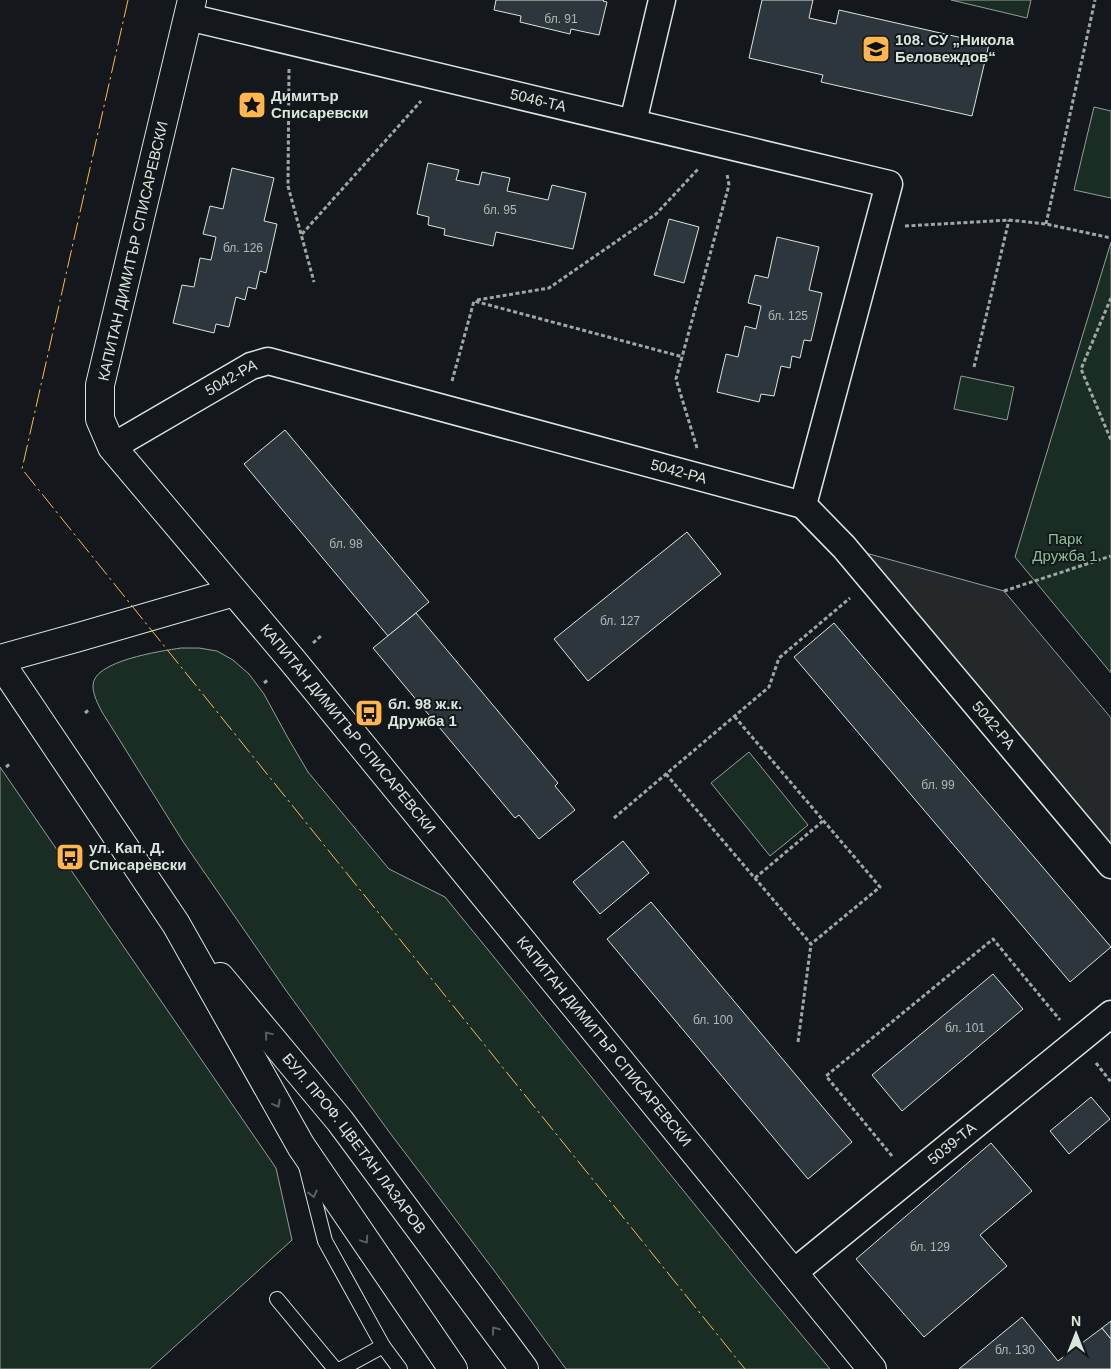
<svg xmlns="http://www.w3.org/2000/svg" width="1111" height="1369" font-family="Helvetica,sans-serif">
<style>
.green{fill:#1a2d24;stroke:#939e99}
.parking{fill:#24282b;stroke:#939e99}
.building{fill:#2c363c;stroke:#d8e6dc}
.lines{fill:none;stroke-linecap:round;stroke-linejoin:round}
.service-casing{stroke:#d8e6dc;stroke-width:16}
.minor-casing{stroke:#d8e6dc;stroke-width:29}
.tertiary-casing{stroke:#d8e6dc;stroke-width:30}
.secondary-casing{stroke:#d8e6dc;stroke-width:30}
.path{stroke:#9da8a2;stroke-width:3;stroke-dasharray:4 2.5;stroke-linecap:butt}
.service{stroke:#14181c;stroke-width:14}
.minor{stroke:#14181c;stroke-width:26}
.tertiary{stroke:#14181c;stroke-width:28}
.secondary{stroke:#14181c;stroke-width:28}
.power{stroke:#ffb74d;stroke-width:1;stroke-dasharray:18 4 2.5 4;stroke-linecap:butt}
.oneway{stroke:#59605f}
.labels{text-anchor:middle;stroke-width:4;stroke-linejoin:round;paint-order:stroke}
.number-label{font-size:12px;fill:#adbab4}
.poi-label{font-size:15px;font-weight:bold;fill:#d8e6dc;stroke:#14181c;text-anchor:start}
.street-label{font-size:15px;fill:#d8e6dc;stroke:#14181c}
.park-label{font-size:15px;fill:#8ac095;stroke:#14181c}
</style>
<rect width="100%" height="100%" fill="#14181c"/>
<g class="green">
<path d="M951,0H1031L1027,18Z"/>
<path d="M1094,107L1111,111V198L1074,190Z"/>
<path d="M1111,242V673L1015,557Z"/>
<path d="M961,376L1014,387L1007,420L954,409Z"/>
<path d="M181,648H199L217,651L233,660L249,674L264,694L288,738L308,772L389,869L445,897L546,1021L751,1274L830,1369H566L496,1273L390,1133L285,989L184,843L102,712C98,704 93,695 93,686C92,661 161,651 181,648Z"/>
<path d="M749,752L808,825L770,856L711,783Z"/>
<path d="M0,767L276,1168L292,1240L150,1369H0Z"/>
</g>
<path class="parking" d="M844,547L1004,591L1111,718V865Z"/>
<g class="building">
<path d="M496,0H604L603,1L607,2L599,35L571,29L570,34L520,22L521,16L494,10Z"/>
<path d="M762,0H813L809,18L836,24L839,10L989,44L972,116L821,82L823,75L749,58Z"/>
<path d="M428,163L459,170L456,180L479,185L482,172L510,178L507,191L548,200L552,185L586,193L573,249L496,232L493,246L444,235L445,229L428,225L429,217L417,214Z"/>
<path d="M232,168L274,178L264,221L277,224L266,273L260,271L256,289L248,287L245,300L236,297L229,327L216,324L214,333L173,323L182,285L194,287L200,258L211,260L216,237L203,234L210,206L223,209Z"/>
<path d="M669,219L699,227L684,283L654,275Z"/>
<path d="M777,237L819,247L809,290L822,293L811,341L804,340L800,358L792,356L790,368L781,366L774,396L761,394L759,402L717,392L726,354L738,357L745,326L756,329L761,306L748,303L755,275L768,278Z"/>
<path d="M285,430L429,602L388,636L244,464Z"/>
<path d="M687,532L721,574L588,681L554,639Z"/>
<path d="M416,613L558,783L555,786L575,810L539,839L519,815L515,818L373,648Z"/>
<path d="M834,623L1111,947L1070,982L794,657Z"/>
<path d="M623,841L649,873L600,914L573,882Z"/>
<path d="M651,902L852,1142L808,1179L607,939Z"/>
<path d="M993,974L1023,1009L902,1111L872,1075Z"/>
<path d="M1091,1097L1110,1119L1069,1154L1050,1131Z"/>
<path d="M991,1143L1032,1191L980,1235L1007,1266L924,1337L856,1259Z"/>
<path d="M1022,1317L1058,1361L1102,1328L1111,1339V1369H959Z"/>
<path d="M1111,1321V1339L1102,1328Z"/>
</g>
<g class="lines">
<defs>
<g id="service">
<path d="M306,1166L325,1241L383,1346L400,1369"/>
<path d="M277,1299L335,1369"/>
<path d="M341,1369L383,1346"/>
</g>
<g id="minor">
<path id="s1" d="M188,17L889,184L803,505"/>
<path d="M633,122L662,0"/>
<path id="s2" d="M112,447L251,366L268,361L803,505L844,547L1111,865"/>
<path id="s3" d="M793,1273L1111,1014"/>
</g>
<g id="tertiary">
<path id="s4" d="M192,0L100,385V419L112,447L292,660L872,1369"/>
<path d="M0,659L79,637L234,592"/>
</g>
<g id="secondary">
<path d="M0,662L176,924L301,1146L453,1369"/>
<path id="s5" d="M220,977L340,1121L524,1369"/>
</g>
</defs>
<use href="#service" class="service-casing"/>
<use href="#minor" class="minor-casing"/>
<use href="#tertiary" class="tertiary-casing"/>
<use href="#secondary" class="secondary-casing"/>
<g class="path">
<path d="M289,69L288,186L314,282"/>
<path d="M1046,224L1095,0"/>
<path d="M905,226L1009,220L1046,224L1111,238"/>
<path d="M302,234L421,101"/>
<path d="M1111,298L1081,369L1111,440"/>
<path d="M477,300L549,288L656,214L699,168"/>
<path d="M974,367L1009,220"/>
<path d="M452,381L474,301L683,357"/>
<path d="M697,448L676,379L729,185L727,174"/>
<path d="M1004,591L1111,556"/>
<path d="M313,643L322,635"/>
<path d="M264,683L269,679"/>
<path d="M85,713L90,709"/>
<path d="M6,767L11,763"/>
<path d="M666,774L811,944L880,887L735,717"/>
<path d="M614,818L769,687L779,658L850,598"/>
<path d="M755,878L823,821"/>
<path d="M798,1042L811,944"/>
<path d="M1096,1063L1111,1082"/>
<path d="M892,1156L826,1076L993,939L1060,1020"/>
</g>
<use href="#service" class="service"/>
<use href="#minor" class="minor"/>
<use href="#tertiary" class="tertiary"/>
<use href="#secondary" class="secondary"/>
<path class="power" d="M128,0L22,469L745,1369"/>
</g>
<defs><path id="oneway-chevron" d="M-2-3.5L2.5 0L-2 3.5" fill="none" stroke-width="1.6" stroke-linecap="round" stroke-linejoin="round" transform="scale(1.25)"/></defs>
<g class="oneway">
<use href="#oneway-chevron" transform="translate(268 1035) rotate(-130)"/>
<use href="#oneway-chevron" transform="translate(277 1104) rotate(61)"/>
<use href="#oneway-chevron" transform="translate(313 1194) rotate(76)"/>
<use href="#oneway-chevron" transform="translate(365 1240) rotate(56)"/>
<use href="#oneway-chevron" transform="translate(495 1330) rotate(-127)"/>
</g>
<defs>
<symbol id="school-square" viewBox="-11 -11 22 22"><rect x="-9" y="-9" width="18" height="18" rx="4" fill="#ffb74d" stroke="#14181c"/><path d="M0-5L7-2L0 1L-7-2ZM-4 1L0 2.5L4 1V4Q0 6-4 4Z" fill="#111"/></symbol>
<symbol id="sight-square" viewBox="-11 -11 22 22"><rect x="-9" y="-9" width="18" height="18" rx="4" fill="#ffb74d" stroke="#14181c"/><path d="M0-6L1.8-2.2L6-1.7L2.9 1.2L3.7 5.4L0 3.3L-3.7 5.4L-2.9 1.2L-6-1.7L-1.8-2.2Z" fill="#111"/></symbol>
<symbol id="bus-square" viewBox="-11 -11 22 22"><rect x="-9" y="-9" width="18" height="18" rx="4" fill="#ffb74d" stroke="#14181c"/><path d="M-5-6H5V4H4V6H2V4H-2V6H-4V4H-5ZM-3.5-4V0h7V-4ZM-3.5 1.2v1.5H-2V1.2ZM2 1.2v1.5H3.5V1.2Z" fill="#111"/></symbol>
</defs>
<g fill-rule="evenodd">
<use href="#school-square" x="860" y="33" width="32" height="32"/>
<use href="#sight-square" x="236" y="89" width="32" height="32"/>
<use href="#bus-square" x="353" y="697" width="32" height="32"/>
<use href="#bus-square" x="54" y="841" width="32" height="32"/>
</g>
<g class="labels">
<g class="number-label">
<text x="561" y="23">бл. 91</text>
<text x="500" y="214">бл. 95</text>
<text x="243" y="252">бл. 126</text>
<text x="788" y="320">бл. 125</text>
<text x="346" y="548">бл. 98</text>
<text x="620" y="625">бл. 127</text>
<text x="938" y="789">бл. 99</text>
<text x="713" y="1024">бл. 100</text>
<text x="965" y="1032">бл. 101</text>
<text x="930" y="1251">бл. 129</text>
<text x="1015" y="1354">бл. 130</text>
</g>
<g class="poi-label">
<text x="895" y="45">108. СУ „Никола<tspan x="895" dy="17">Беловеждов“</tspan></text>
<text x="271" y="101">Димитър<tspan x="271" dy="17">Списаревски</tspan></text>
<text x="388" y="709">бл. 98 ж.к.<tspan x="388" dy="17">Дружба 1</tspan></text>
<text x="89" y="853">ул. Кап. Д.<tspan x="89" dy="17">Списаревски</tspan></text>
</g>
<g class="street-label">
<text dy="5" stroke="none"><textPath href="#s1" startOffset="360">5046-ТА</textPath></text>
<text transform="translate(133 251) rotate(-77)" y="5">КАПИТАН ДИМИТЪР СПИСАРЕВСКИ</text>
<text dy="5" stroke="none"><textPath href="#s2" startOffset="138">5042-РА</textPath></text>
<text dy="5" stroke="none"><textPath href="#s2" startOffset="604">5042-РА</textPath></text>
<text dy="5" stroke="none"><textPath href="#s2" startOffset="1024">5042-РА</textPath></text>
<text dy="5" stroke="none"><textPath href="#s4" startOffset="828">КАПИТАН ДИМИТЪР СПИСАРЕВСКИ</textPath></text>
<text dy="5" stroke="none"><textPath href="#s4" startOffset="1232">КАПИТАН ДИМИТЪР СПИСАРЕВСКИ</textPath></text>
<text dy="5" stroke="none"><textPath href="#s3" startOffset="205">5039-ТА</textPath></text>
<text dy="5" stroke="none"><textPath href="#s5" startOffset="214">БУЛ. ПРОФ. ЦВЕТАН ЛАЗАРОВ</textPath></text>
</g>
<g class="park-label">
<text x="1065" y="544">Парк<tspan x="1065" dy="17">Дружба 1</tspan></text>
</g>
</g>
<g transform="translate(1076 1334)" stroke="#14181c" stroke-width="4" paint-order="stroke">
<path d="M0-4L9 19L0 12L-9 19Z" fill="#d8e6dc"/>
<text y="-8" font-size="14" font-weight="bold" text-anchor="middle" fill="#d8e6dc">N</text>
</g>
</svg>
